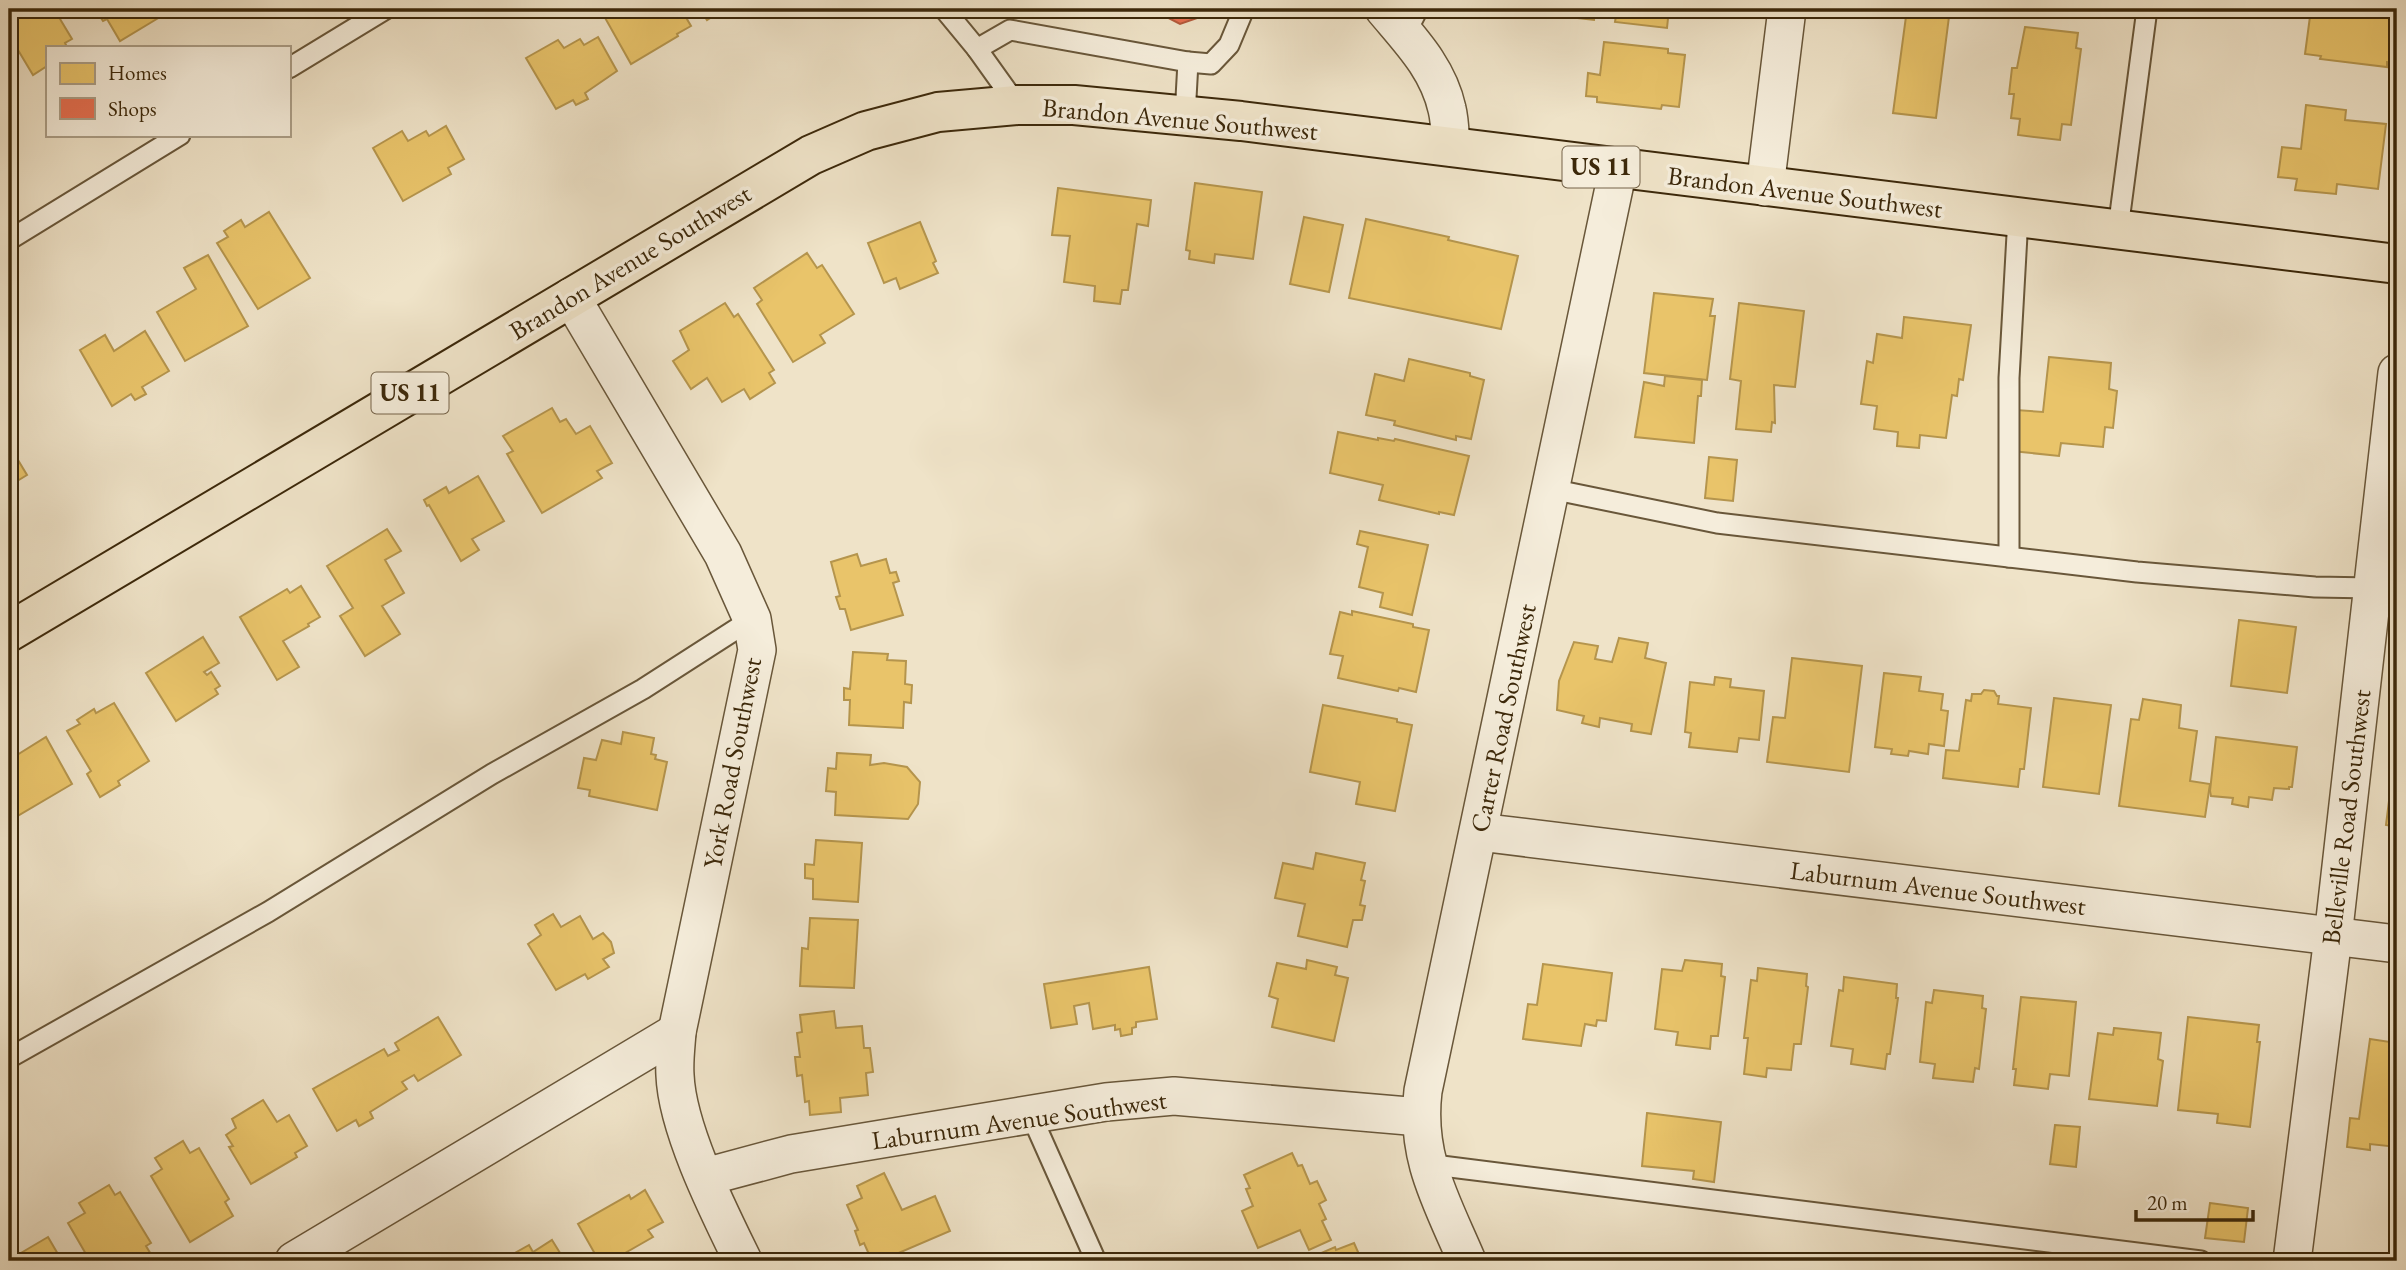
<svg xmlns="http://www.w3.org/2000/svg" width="2406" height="1270" font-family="'EB Garamond',serif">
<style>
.homes{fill:#e9c46a;stroke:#b5954d;stroke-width:2}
.shops{fill:#e76f51;stroke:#b45a3c;stroke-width:2}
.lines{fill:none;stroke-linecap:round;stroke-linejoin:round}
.lane-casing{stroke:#69573a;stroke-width:23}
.street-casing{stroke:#69573a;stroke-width:40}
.primary-casing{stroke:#3c280a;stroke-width:42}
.lane{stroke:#f5eddb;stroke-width:19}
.street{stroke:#f5eddb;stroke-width:37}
.primary{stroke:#efe3c8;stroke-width:38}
.labels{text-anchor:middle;stroke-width:7;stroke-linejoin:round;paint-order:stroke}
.shield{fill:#f5eddb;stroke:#746349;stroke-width:2}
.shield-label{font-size:24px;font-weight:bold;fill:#3c280a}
.street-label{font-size:26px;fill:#3c280a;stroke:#f5eddb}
</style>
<rect width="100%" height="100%" fill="#efe3c8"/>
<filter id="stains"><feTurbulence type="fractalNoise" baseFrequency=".00286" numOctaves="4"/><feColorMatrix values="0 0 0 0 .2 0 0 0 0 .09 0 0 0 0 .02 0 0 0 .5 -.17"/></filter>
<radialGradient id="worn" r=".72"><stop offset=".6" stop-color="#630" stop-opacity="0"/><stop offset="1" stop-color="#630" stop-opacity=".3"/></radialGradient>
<g class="homes">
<path d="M9,9H54L72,39L65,43L67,47H47V66L33,75L9,35Z"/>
<path d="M95,9H162L165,14L120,41L107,19L103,21Z"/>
<path d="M617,9H681L691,26L677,34L678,36L631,64L604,16Z"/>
<path d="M700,9H736L727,14L724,9L707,20Z"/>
<path d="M1542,9H1595L1594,20L1541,14Z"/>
<path d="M1617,9H1669L1667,28L1615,22Z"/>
<path d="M1907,9H1950L1936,118L1893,113Z"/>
<path d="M2311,9H2397V63L2387,62V67L2320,59L2321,56L2305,54Z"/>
<path d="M2025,27L2078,33L2076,48L2081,49L2071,125L2062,124L2060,140L2018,135L2020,119L2011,118L2014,94H2009L2012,68H2017Z"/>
<path d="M598,37L617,71L585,93L588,99L576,105L573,100L556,109L526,58L558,40L564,48L580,39L584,45Z"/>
<path d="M1604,42L1668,49V53L1685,55L1679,107L1662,105L1661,109L1597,102V97L1586,96L1588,73L1600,75Z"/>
<path d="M2306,105L2346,110L2345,120L2386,124L2378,189L2337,184L2336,194L2295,190L2297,179L2278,177L2282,147L2301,149Z"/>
<path d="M446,126L464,159L448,168L451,174L403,201L373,148L402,131L408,141L426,131L429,136Z"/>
<path d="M1195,183L1262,192L1253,259L1215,254L1214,263L1189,259L1190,251L1186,250Z"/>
<path d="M1058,188L1151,200L1148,226L1137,224L1128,290H1122L1120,304L1094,301L1095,286L1064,282L1070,236L1052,235Z"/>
<path d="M269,212L310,278L258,309L217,243L228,237L224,231L241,220L245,227Z"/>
<path d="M1304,217L1343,225L1329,292L1290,284Z"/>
<path d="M1366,219L1449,237L1448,240L1518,256L1501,329L1349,298Z"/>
<path d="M920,222L936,261L933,263L938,273L900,289L896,278L884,283L868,243Z"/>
<path d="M807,253L817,268L822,265L854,314L820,335L825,343L793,362L757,304L762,300L754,288Z"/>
<path d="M208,255L248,326L185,361L157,312L196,289L184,268Z"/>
<path d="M1654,293L1713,299L1710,316H1715L1707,380L1644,373Z"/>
<path d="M725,303L734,317L738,314L774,370L769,373L775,383L750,399L744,389L722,402L707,378L691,389L673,361L689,350L680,331Z"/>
<path d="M1739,303L1804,311L1795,387L1774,385L1775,423L1772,422L1771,432L1736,429L1741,381L1730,379Z"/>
<path d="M1904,317L1971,325L1963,380L1959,379L1957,396L1952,395L1946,438L1920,435L1919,448L1897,446L1898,432L1874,429L1877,406L1861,404L1867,361L1873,363L1877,334L1902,338Z"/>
<path d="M145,331L169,371L142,387L146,394L135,400L131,394L112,406L80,350L105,335L114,351Z"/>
<path d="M2049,357L2111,363L2109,389L2117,391L2113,428L2105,427L2103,447L2061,443L2059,456L2012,451L2016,410L2043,412Z"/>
<path d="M1409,359L1470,373V376L1484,380L1471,439L1456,436V440L1394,425L1395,421L1366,415L1375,374L1404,381Z"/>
<path d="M1665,376L1702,380L1701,396H1698L1694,443L1635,437L1644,382L1664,386Z"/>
<path d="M552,408L560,422L566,419L576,434L590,426L612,463L597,471L602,478L542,513L507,454L513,451L503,436Z"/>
<path d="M1338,432L1378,440V438L1394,441L1395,439L1469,456L1454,515L1439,512V514L1379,500L1383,485L1330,473Z"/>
<path d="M9,445L27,475L9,486Z"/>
<path d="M1709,457L1737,460L1733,501L1705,498Z"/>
<path d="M478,476L504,521L472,539L479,550L461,561L429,505L427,506L424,500L446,487L449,493Z"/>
<path d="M387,529L401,551L385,560L404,593L382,606L400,634L365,656L340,616L353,608L327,566Z"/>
<path d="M1360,531L1428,545L1412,615L1380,607L1383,593L1359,587L1368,547L1357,544Z"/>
<path d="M857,554L861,566L886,559L890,573L896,572L899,581L893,583L903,615L851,630L845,609H840L836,597L840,596L831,562Z"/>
<path d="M301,586L320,617L308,624L309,626L283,641L299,667L277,680L240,617L287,589L290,593Z"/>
<path d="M1352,611L1413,624V627L1429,630L1416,692L1399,688L1398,691L1338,678L1343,656L1330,654L1340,612L1352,615Z"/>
<path d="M2239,620L2296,627L2287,693L2231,686Z"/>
<path d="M203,637L219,663L204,672L207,675L211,672L220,686L215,689L218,694L176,721L146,673Z"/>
<path d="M1619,638L1648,643L1645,658L1666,663L1651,734L1631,731L1632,724L1600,718L1599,727L1582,723L1584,716L1557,710L1559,681L1574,642L1598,646L1595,659L1612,662Z"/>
<path d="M853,652L888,654L887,660L906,661L905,684L912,685L911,703L904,702L903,728L849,725L850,700H844V688L850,689Z"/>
<path d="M1792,658L1862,666L1849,772L1767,762L1773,717L1785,718Z"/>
<path d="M1884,673L1921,677L1919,691L1943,694L1941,710L1948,711L1944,746L1929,744L1928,754L1909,751L1908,756L1891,754L1892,749L1875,747Z"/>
<path d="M1715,677L1731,679L1730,687L1764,691L1759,740L1739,738L1737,752L1689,747L1691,733L1685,732L1690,682L1714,685Z"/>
<path d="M1984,690L1994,691L1997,696H1999L1998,704L2031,708L2024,769H2020L2018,787L1943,778L1946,750L1959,751L1966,700L1971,701L1972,694H1981Z"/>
<path d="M2054,698L2111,705L2099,794L2043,787Z"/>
<path d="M2143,699L2181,705L2179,728L2197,731L2190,781L2210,784L2205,817L2119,806L2131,719L2139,720Z"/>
<path d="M114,703L149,761L118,781L120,785L100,797L87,774L91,771L67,731L80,724L77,720L94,709L96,713Z"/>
<path d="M1323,705L1397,719V722L1412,725L1395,811L1356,804L1360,782L1310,772Z"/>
<path d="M623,732L654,738L651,754L656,755L655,759L667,762L657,810L589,796L590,790L578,788L584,758L596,760L602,740L621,744Z"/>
<path d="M46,737L72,784L14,818L9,809V760Z"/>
<path d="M2216,737L2297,747L2292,787H2289V789L2274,788L2272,800L2249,797L2248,807L2232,804L2233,798L2211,796L2210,791Z"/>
<path d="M837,753L871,755L870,765L884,763L907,767L920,782L918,804L908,819L835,815L836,792L826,791L828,768L836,769Z"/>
<path d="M2397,791V843L2393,842L2395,830H2392V826L2386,825L2390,793L2397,794Z"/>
<path d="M816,840L862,843L858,902L813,899V879L805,878V864L814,865Z"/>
<path d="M1316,853L1365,863L1361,880L1365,881L1360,905L1365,906L1362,920H1353L1347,947L1298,936L1305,904L1275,898L1283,863L1313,869Z"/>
<path d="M553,914L561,927L580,916L593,939L603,933L611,942L614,953L603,959L609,967L588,979L585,974L556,990L528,944L541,935L535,925Z"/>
<path d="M810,918L858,920L854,988L800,986L802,948L808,949Z"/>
<path d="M1307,960L1337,967L1335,975L1348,978L1334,1041L1272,1027L1278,999L1269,996L1277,963L1306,969Z"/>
<path d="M1685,960L1722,964L1721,976L1725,977L1718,1036H1711L1710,1049L1676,1045L1678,1032L1655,1029L1662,969L1682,971Z"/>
<path d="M1543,964L1612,973L1606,1021L1597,1020L1596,1026L1585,1024L1581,1046L1523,1039L1528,1004L1537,1005Z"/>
<path d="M1149,967L1157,1019L1136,1022V1027L1132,1028V1034L1121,1036L1120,1029L1115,1030V1025L1093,1029L1089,1003L1074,1006L1077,1024L1051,1028L1044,984Z"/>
<path d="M1758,968L1807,974L1806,986L1808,987L1801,1044H1794L1791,1070L1767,1068L1766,1077L1744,1074L1748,1038H1744L1751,980L1757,981Z"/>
<path d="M1844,977L1897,984L1896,998H1898L1890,1054H1887L1885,1069L1851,1064L1853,1049L1831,1046L1839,990L1843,991Z"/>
<path d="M1934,990L1983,996L1982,1008L1986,1009L1979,1069L1975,1068L1973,1082L1933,1078L1935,1064L1920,1062L1926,1002L1932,1003Z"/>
<path d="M2021,997L2076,1002L2069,1076L2050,1074L2048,1089L2014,1085L2016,1069H2013Z"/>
<path d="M834,1011L836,1028L862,1026L864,1048H870L873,1072L866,1073L868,1095L840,1098L841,1112L810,1115L809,1101L805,1102L802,1075L797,1076L795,1057H800L797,1033L802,1032L800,1015Z"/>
<path d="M438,1017L461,1055L418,1081L414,1075L402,1082L407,1089L370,1112L373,1118L359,1126L356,1120L337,1131L313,1089L384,1049L388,1056L399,1050L395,1043Z"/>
<path d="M2188,1017L2259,1025L2257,1042H2260L2250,1127L2217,1123L2218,1114L2178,1110Z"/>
<path d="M2114,1028L2161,1033L2158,1059L2163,1061L2157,1106L2089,1099L2098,1033L2113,1035Z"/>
<path d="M2370,1039L2397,1043V1147L2370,1144V1150L2347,1147L2350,1118L2359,1119Z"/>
<path d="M263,1100L277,1122L289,1115L307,1146L295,1153L297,1157L251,1184L229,1147L233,1146L226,1135L236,1128L232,1119Z"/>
<path d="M1647,1113L1721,1122L1714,1182L1693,1179L1694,1171L1642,1166Z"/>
<path d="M2055,1125L2080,1127L2076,1167L2050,1164Z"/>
<path d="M183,1141L190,1153L199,1148L229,1199L225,1202L233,1216L190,1242L151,1176L162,1169L155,1158Z"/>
<path d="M1292,1153L1298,1166L1302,1165L1310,1184L1317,1181L1326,1200L1319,1204L1326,1219L1322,1221L1331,1240L1309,1250L1300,1230L1258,1248L1242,1211L1253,1206L1246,1189L1250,1188L1244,1175Z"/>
<path d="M884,1173L902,1210L935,1196L950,1231L880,1261H872L864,1243L860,1245L855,1231L858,1230L847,1205L862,1198L857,1186Z"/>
<path d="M109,1185L115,1195L120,1192L151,1243L146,1246L155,1261H90L68,1223L85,1213L79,1203Z"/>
<path d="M645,1190L663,1222L648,1230L653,1237L611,1261H599L578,1224L629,1195L631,1199Z"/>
<path d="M2210,1203L2248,1208L2244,1242L2205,1238Z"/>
<path d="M48,1237L62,1261H9V1260Z"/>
<path d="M552,1240L565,1261H516L518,1260L515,1253L529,1245L533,1252Z"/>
<path d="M1354,1243L1362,1261H1303L1335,1247L1336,1250Z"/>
</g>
<path class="shops" d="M1151,9H1209L1206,15L1180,24Z"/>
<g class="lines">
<defs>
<g id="lane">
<path d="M944,9L977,49L1017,105"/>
<path d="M1405,34L1418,9"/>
<path d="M977,49L1010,30L1188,62L1211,64L1229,45L1244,9"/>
<path d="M289,68L386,9"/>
<path d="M1185,116L1188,62"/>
<path d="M2118,229L2147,9"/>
<path d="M9,240L180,135"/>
<path d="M1551,489L1717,523L2137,572L2315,587L2373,588"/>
<path d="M2009,557V378L2018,217"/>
<path d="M9,1058L268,912L492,774L643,689L752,619"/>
<path d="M1031,1115L1096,1261"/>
<path d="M1426,1164L2201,1261"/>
</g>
<g id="street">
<path d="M1384,9C1410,40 1438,68 1447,109C1450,121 1450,135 1451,147"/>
<path d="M1765,187L1787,9"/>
<path d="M571,297L723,554L752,619L757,650L677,1032C676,1046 674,1061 675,1075C677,1129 719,1212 743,1261"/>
<path d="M1479,832L2397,944"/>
<path d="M705,1177L791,1154L1106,1102L1174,1096L1420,1117"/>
<path d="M294,1261L677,1032"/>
<path d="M1467,1261C1442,1202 1415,1158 1423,1091L1618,169"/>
<path d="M2292,1261L2333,937L2397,373"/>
</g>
<path id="primary" d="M9,632L811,155L866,131L938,112L1017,105H1074L1241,121L2397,264"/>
</defs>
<use href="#lane" class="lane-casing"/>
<use href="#street" class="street-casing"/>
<use href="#primary" class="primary-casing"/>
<use href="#lane" class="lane"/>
<use href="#street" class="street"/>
<use href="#primary" class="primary"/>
</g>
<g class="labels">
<g class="shield">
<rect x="1562.5" y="146.5" width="77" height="41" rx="5"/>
<rect x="371.5" y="372.5" width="77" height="41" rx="5"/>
</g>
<g class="shield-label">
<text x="1601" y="175">US 11</text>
<text x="410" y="401">US 11</text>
</g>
<g class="street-label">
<text transform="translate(1180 119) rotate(5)" y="9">Brandon Avenue Southwest</text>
<text transform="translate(1805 192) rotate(7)" y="9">Brandon Avenue Southwest</text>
<text transform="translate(630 262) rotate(-31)" y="9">Brandon Avenue Southwest</text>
<text transform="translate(1503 718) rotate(-78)" y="9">Carter Road Southwest</text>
<text transform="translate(732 763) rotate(-79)" y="9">York Road Southwest</text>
<text transform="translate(2346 817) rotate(-83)" y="9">Belleville Road Southwest</text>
<text transform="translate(1938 888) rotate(7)" y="9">Laburnum Avenue Southwest</text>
<text transform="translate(1019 1120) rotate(-8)" y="9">Laburnum Avenue Southwest</text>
</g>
</g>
<rect width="2406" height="1270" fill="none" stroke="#efe3c8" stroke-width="35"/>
<rect x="10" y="10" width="2385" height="1249" fill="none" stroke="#3c280a" stroke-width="3.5"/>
<rect x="18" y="18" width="2371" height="1235" fill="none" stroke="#3c280a" stroke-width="2"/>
<rect x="46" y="46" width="245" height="91" fill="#f5eddb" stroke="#ab9e87" stroke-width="2"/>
<rect x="60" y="63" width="35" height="21" fill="#e9c46a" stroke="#ab9e87" stroke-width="2"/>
<text x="108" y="80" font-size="21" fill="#3c280a">Homes</text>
<rect x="60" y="98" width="35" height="21" fill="#e76f51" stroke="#ab9e87" stroke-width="2"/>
<text x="108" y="116" font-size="21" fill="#3c280a">Shops</text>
<path d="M2136 1210v10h117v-10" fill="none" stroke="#3c280a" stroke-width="3.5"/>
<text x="2147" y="1210" font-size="21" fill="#3c280a" stroke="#f5eddb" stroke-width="5" paint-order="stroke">20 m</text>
<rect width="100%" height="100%" filter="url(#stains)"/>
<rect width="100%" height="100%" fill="url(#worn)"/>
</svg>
